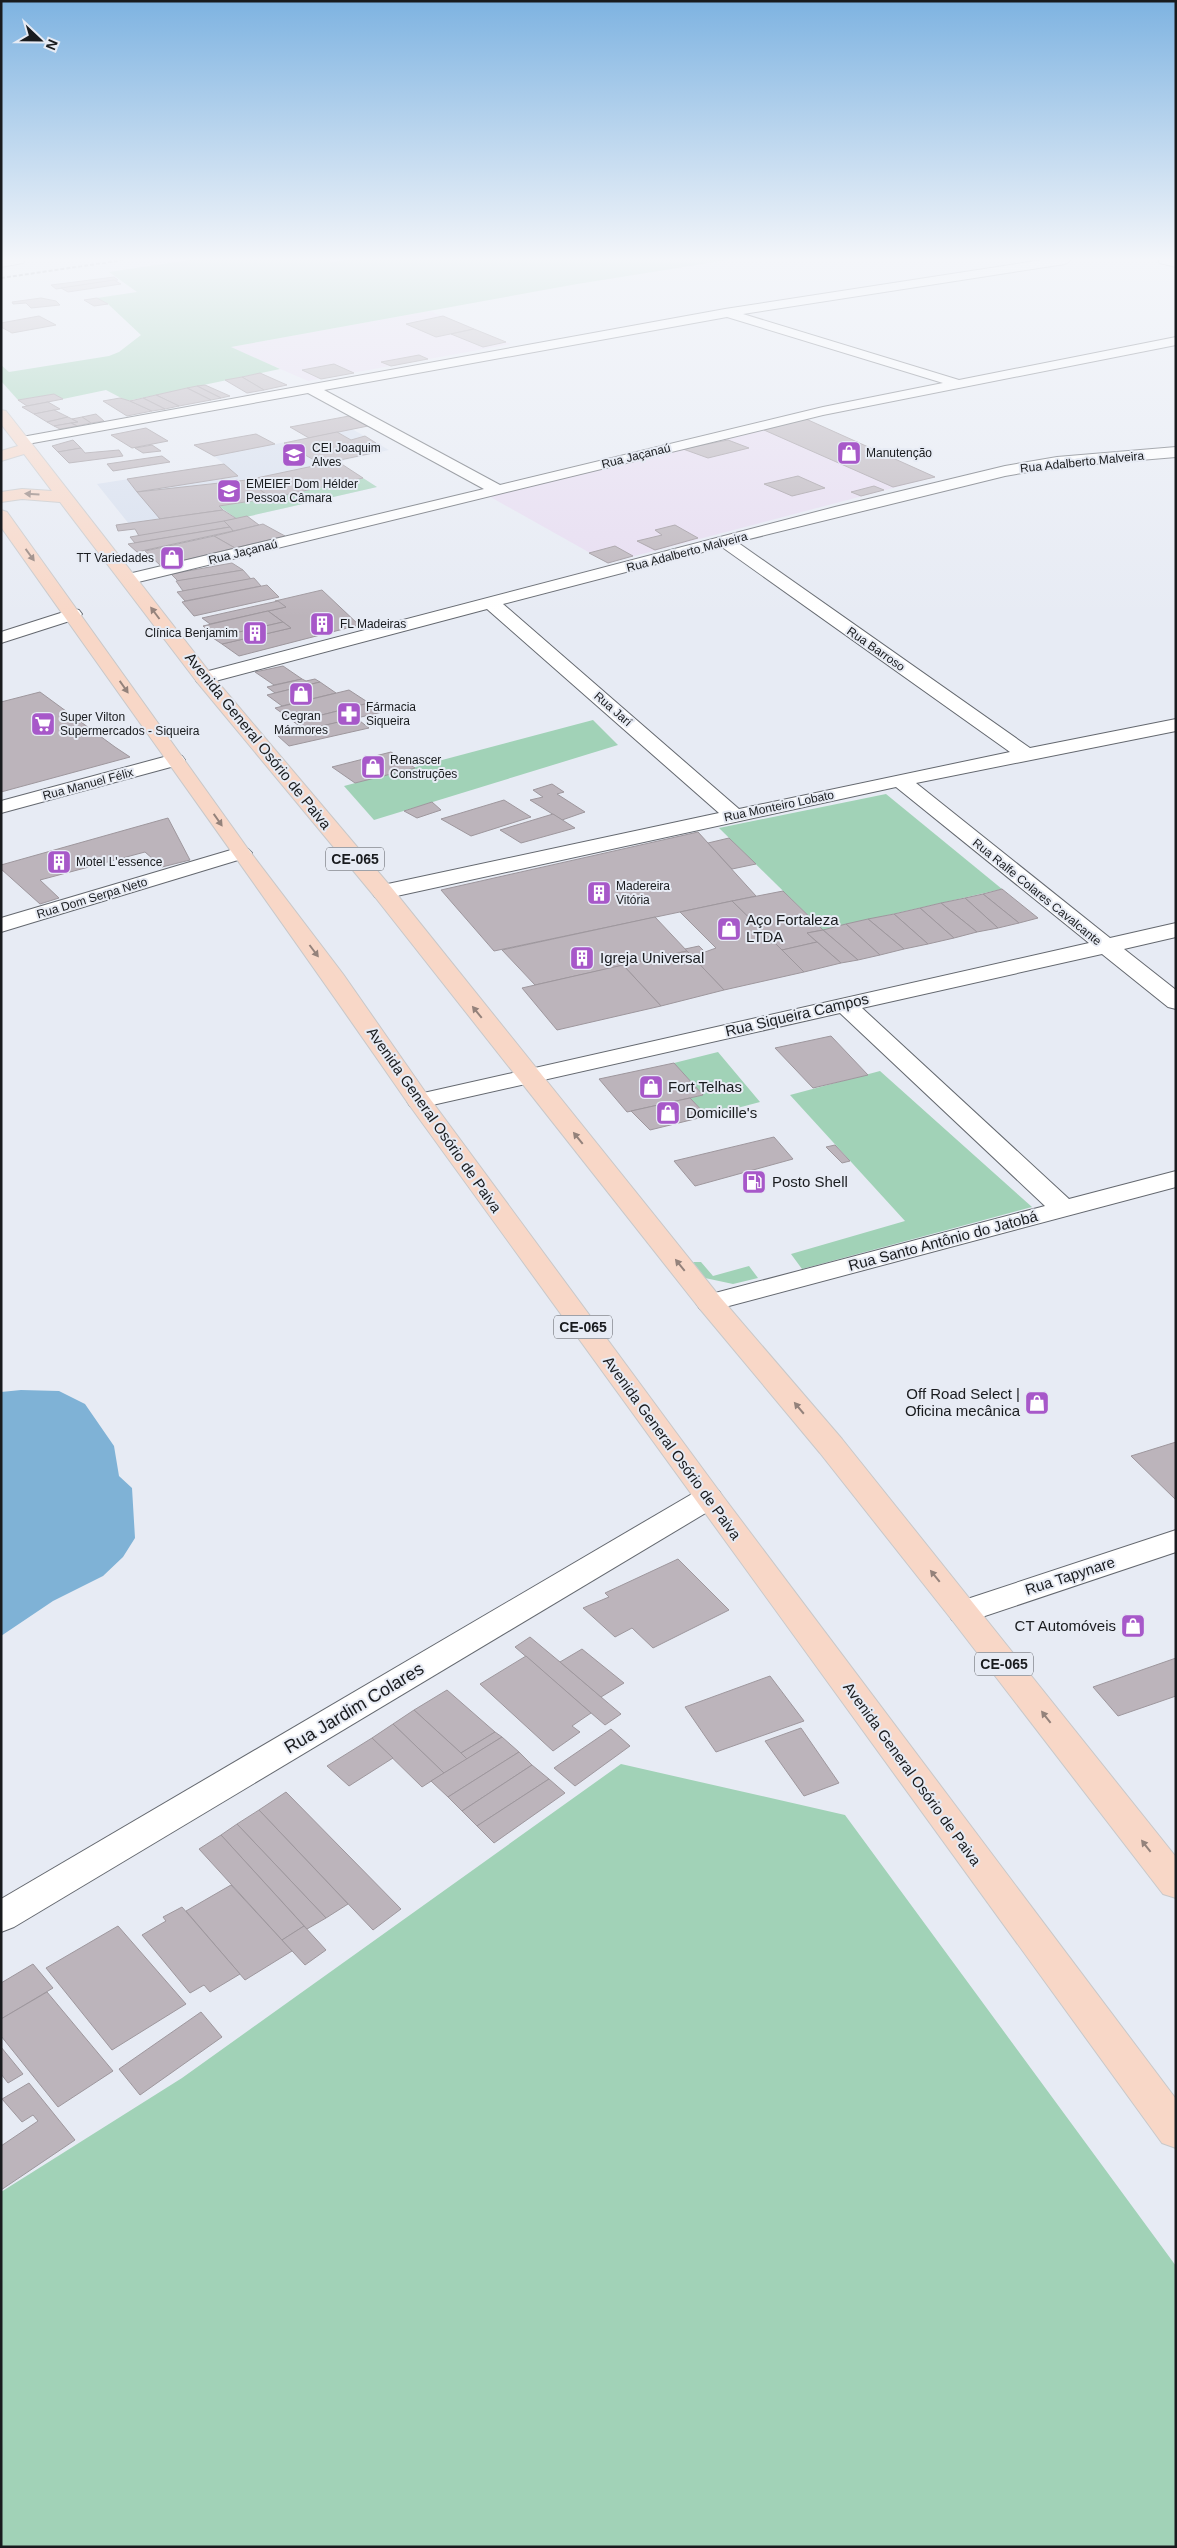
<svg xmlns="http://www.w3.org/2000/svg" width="1177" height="2548" font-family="Helvetica,sans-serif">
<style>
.built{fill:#d7dfee}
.industrial{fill:#e7dcf1}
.green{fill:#a1d2b7}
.water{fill:#7fb2d6}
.building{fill:#bcb4bb;stroke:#9e979d}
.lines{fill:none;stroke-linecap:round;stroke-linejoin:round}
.minor-casing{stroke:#64686f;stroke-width:2}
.major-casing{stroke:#c8c8c9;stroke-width:2}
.minor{fill:#fff;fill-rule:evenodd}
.major{fill:#f8d7c7;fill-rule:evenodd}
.rail{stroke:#616368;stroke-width:2;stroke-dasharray:4 2;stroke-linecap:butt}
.oneway{fill:#94827b}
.labels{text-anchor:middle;stroke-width:4;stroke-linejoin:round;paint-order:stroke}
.far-poi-label{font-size:12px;fill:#191b1e;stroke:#e7ebf4;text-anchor:start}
.far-street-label{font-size:12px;fill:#191b1e;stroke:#e7ebf4}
.shield{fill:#e7ebf4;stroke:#57595e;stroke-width:1}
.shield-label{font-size:14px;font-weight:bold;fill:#191b1e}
.street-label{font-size:15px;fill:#191b1e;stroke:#e7ebf4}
.poi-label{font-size:15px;fill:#191b1e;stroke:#e7ebf4;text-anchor:start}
.near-street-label{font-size:18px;fill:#191b1e;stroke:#e7ebf4}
</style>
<rect width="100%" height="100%" fill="#e7ebf4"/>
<path class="built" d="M352,429L389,450L337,462L377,487L237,519L223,510L129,524L97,484L224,464L214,456Z"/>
<g class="industrial">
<path d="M430,311L511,344L308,381L230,347Z"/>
<path d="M806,419L935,477L608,563L487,495Z"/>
</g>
<g class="green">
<path d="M189,260H328L332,262L346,260H728L577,284L231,347L280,369L127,401L106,390L63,399L54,394L18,400L1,381V365L9,372L109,356L119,352L141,335L108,304L97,298L137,292L109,272Z"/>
<path d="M363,478L377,487L237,519L219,506L271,498Z"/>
<path d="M593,720L618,745L374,820L344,786Z"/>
<path d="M886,794L1002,889L823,930L719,828Z"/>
<path d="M718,1052L760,1102L707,1116L690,1098L703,1095L674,1063Z"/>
<path d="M880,1071L1032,1207L802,1269L791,1254L905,1221L790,1095Z"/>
<path d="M693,1262H701L713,1276L749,1266L758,1278L733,1284L705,1278Z"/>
<path d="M621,1764L845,1815L1176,2266V2547H1V2192L182,2078Z"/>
</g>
<path class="water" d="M21,1390L59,1391L85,1404L114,1446L119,1476L132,1488L135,1538L123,1557L103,1576L53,1601L1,1636V1392Z"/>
<g class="building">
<path d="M114,277L118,280L56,289L51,285Z"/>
<path d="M114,280L121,284L68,292L61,288Z"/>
<path d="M41,298L56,301L60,305L31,308L26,303L13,304L12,302Z"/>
<path d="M97,298L108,304L94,306L84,300Z"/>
<path d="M39,316L56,325L12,333L1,327V323Z"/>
<path d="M443,316L474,329L436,337L406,324Z"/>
<path d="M474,329L506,342L483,347L451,334Z"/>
<path d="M419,355L428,359L391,366L381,362Z"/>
<path d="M334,364L354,373L321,379L302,370Z"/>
<path d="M260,373L287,385L264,390L242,377Z"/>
<path d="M242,377L264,390L247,393L225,380Z"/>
<path d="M205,385L230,396L221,398L197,386Z"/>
<path d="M197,386L221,398L211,400L187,388Z"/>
<path d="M187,388L211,400L179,406L156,395Z"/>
<path d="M54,394L63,399L27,406L18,400Z"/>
<path d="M156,395L179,406L165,409L143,398Z"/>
<path d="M120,398L130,401L152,411L127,416L103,401Z"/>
<path d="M143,398L165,409L152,411L130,401Z"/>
<path d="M48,402L60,409L34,414L22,407Z"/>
<path d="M54,410L68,417L47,422L34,414Z"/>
<path d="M96,414L104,421L91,423L82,417Z"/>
<path d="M349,416L368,426L309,438L290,427Z"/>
<path d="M68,417L78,422L54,426L47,422Z"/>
<path d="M82,417L91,423L77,426L71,423L78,422L72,419Z"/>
<path d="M806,419L935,477L893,487L764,430Z"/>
<path d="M71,423L77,426L60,429L54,426Z"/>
<path d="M146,428L168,441L132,448L111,435Z"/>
<path d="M337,432L351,440L365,436L376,443L362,446L373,453L321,464L284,443Z"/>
<path d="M256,434L275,444L214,456L194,445Z"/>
<path d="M73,440L81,448L58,452L52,446Z"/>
<path d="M728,440L749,448L708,458L683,449Z"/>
<path d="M152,445L161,451L143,453L135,448Z"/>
<path d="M81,448L85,453L119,450L123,456L69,463L58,452Z"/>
<path d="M162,456L170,462L113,471L107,464Z"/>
<path d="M337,461L363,478L271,498L247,480Z"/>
<path d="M224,464L238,476L137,492L127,479Z"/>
<path d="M798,476L825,488L792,496L764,484Z"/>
<path d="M247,480L271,498L219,506L223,510L160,519L137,492Z"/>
<path d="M874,486L884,490L861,496L851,492Z"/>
<path d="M223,510L237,519L139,536L135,529L118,531L116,525Z"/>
<path d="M247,516L259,525L233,531L224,521Z"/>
<path d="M224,521L230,527L135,543L130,537Z"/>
<path d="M263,524L285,536L235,548L214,536Z"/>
<path d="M675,525L698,538L655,550L637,541L662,535L655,530Z"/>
<path d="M230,527L233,531L137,552L128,544Z"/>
<path d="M214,536L235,548L161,566L145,551Z"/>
<path d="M615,546L633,556L608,563L589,553Z"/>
<path d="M232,563L243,570L178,581L171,574Z"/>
<path d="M243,570L251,579L183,591L176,581Z"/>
<path d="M254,578L261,586L185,601L177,592Z"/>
<path d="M267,585L279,597L194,616L182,602Z"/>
<path d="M322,590L359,625L239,656L222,644L291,628L268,611L286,607L275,601Z"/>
<path d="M278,601L286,607L210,624L202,618Z"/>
<path d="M268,611L283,622L217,637L203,626Z"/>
<path d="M283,622L291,628L222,644L213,638Z"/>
<path d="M283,666L302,679L274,685L255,672Z"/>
<path d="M302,679L306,681L315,679L320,682L275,693L267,687Z"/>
<path d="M320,682L336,693L282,706L267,695Z"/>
<path d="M349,690L369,703L294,722L275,708Z"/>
<path d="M40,692L115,747L130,757L1,792V702Z"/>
<path d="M377,701L391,710L305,730L294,722Z"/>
<path d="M356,718L369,728L289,746L278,736Z"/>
<path d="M391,752L415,768L355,783L332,767Z"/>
<path d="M552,784L564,792L557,794L585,812L562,820L530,800L543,797L533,790Z"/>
<path d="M504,800L531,817L471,836L441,819Z"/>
<path d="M432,802L441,810L417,818L404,811Z"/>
<path d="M553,814L575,828L521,843L500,830Z"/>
<path d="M168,818L190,860L162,867L145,852L40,880L59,898L40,904L1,869V865Z"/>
<path d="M698,832L756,896L494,951L441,890Z"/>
<path d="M729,838L756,864L732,869L708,843Z"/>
<path d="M1002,889L1038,918L1019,923L983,894Z"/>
<path d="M783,891L823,930L807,933L817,942L782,950L732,901Z"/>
<path d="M983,894L1019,923L998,928L965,898Z"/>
<path d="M965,898L998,928L977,932L941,903Z"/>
<path d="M732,901L782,950L804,972L724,990L685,949L699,946L705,952L716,948L680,912Z"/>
<path d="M941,903L977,932L954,938L920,908Z"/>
<path d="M920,908L954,938L928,944L894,914Z"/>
<path d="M894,914L928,944L904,949L868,919Z"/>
<path d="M655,917L687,951L535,985L502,950Z"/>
<path d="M868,919L904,949L880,955L846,924Z"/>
<path d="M846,924L880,955L858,960L823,930Z"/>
<path d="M823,930L858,960L841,963L807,933Z"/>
<path d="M817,942L841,963L804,972L782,950Z"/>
<path d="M687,951L724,990L661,1006L623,965Z"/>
<path d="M623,965L661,1006L557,1030L522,988Z"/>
<path d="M831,1036L868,1075L813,1088L775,1048Z"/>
<path d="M674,1063L703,1095L627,1112L599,1079Z"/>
<path d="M690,1098L707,1116L650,1130L631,1111Z"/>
<path d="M774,1137L793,1159L695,1186L674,1161Z"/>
<path d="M835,1145L850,1161L842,1163L826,1147Z"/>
<path d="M1176,1442V1500L1131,1456Z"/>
<path d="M678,1559L729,1610L653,1648L632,1628L615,1637L583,1608L609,1597L605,1593Z"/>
<path d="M530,1637L560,1662L621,1714L605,1725L515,1647Z"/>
<path d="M582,1649L624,1683L601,1697L560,1662Z"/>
<path d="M526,1656L591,1713L572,1726L580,1732L553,1751L480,1684Z"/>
<path d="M1176,1658V1696L1118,1716L1093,1687Z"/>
<path d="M770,1676L804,1721L716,1752L685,1707Z"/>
<path d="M447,1690L495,1732L461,1753L414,1710Z"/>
<path d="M414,1710L461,1753L467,1759L444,1773L393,1724Z"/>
<path d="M393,1724L444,1773L422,1787L372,1738Z"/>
<path d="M801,1728L839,1783L804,1796L765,1741Z"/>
<path d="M611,1729L630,1746L575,1786L554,1768Z"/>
<path d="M495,1732L502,1737L467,1759L461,1753Z"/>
<path d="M502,1737L519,1752L448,1797L431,1781Z"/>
<path d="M372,1738L393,1758L349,1786L327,1766Z"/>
<path d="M519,1752L532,1765L462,1811L448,1797Z"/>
<path d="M532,1765L549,1779L477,1826L462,1811Z"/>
<path d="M549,1779L565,1793L494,1843L477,1826Z"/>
<path d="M286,1792L401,1909L373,1930L259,1810Z"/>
<path d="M259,1810L348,1904L326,1918L237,1824Z"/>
<path d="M237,1824L326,1918L307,1929L221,1835Z"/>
<path d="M221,1835L304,1926L282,1940L199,1849Z"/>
<path d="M231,1885L292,1951L245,1980L186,1911Z"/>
<path d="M182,1907L240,1974L210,1992L204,1985L190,1993L142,1935L166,1921L163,1917Z"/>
<path d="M118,1926L186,2004L112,2050L46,1968Z"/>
<path d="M304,1926L326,1950L305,1965L282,1940Z"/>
<path d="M33,1964L53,1988L1,2019V1983Z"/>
<path d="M47,1992L113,2071L58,2107L1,2036V2019Z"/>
<path d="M201,2012L222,2037L140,2095L119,2069Z"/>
<path d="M1,2047L23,2074L8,2083L1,2074Z"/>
<path d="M29,2083L75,2140L1,2190V2146L38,2121L33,2115L22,2122L2,2099Z"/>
</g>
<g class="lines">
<defs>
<g id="minor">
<path d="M1,260H25L23,263L1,267Z"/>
<path d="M1042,260H1071L1065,264L743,314L959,380L1176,337V345L823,415L130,584L124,583L121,579L124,575L484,489L308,393L22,445L15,441L22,437L725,309ZM727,317L943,383L823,407L500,485L324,390Z"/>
<path d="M1158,260H1176V267L1160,263Z"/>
<path d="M1176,447V457L1057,467L1005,476L737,542L1030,748L1176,719V731L916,783L1110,938L1176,923V937L1124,949L1176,990V1009L1168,1007L1102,954L862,1008L1069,1199L1176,1171V1187L710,1311L700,1309L696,1303L700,1297L1045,1206L840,1013L419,1108L410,1106L407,1101L410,1096L419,1094L1089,943L896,787L383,899L375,897L372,892L375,887L383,885L719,813L487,609L204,684L197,682L195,678L197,674L835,507L1005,466L1057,457ZM722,547L1010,752L739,809L503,604Z"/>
<path d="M73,609L79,610L82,614L79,618L1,643V632Z"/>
<path d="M175,754L182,756L185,760L182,764L1,813V801Z"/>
<path d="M241,847L248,849L252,853L248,857L1,932V918Z"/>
<path d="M708,1488L719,1491L723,1498L719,1505L14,1927L1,1932V1899L697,1491Z"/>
<path d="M1176,1530V1552L964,1623L952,1620L948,1612L952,1604Z"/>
</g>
<g id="major">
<path d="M1,410L6,411L32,444L211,674L391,887L720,1297L842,1439L1176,1857V1898L1163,1894L952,1620L820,1453L700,1309L375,897L197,682L60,502L22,499L1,502V492L22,489L52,491L24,454L1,461V451L18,446L1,424Z"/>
<path d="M1,510L7,512L248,849L343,974L428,1096L719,1491L1176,2099V2148L1162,2143L410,1106C276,912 137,720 1,527Z"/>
</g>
</defs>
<use href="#minor" class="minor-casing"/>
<use href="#major" class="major-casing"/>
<use href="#minor" class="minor"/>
<use href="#major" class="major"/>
<path class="rail" d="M1,278L124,260"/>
</g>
<defs><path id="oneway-solid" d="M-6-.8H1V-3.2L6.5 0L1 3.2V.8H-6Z" transform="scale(1.25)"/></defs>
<g class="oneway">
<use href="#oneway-solid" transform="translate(32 494) rotate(-176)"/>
<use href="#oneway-solid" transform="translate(30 555) rotate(54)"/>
<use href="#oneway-solid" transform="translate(155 613) rotate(-127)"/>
<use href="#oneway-solid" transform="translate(124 687) rotate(55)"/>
<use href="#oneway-solid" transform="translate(218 820) rotate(55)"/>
<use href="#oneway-solid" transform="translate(314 951) rotate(53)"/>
<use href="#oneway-solid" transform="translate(477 1012) rotate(-129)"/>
<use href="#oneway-solid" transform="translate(578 1138) rotate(-129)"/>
<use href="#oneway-solid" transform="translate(680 1265) rotate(-129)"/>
<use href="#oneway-solid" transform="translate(799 1408) rotate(-130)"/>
<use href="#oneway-solid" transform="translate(935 1576) rotate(-129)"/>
<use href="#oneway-solid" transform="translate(1046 1717) rotate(-128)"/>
<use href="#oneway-solid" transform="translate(1146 1846) rotate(-128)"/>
</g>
<linearGradient id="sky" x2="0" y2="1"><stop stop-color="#7eb3e1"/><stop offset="0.42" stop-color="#f4f6fa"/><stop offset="1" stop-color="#f4f6fa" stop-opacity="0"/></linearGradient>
<rect width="1177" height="617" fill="url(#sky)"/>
<defs>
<symbol id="shop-square" viewBox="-11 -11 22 22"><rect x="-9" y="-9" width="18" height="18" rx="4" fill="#a758c9" stroke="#e7ebf4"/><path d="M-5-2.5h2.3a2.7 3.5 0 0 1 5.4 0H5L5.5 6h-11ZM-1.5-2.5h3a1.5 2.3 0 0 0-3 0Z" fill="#fff"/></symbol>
<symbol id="school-square" viewBox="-11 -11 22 22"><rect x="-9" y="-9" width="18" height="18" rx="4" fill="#a758c9" stroke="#e7ebf4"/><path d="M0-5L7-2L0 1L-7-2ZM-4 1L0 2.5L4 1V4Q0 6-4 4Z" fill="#fff"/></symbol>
<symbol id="building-square" viewBox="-11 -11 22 22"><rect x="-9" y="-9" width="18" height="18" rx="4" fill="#a758c9" stroke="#e7ebf4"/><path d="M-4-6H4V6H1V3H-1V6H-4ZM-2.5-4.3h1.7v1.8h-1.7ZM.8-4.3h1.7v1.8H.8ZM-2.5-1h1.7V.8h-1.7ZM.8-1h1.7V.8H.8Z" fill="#fff"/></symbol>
<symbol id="pharmacy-square" viewBox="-11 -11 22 22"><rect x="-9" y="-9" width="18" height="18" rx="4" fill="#a758c9" stroke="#e7ebf4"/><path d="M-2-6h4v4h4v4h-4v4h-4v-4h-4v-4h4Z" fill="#fff"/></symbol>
<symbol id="supermarket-square" viewBox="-11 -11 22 22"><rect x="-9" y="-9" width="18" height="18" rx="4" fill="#a758c9" stroke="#e7ebf4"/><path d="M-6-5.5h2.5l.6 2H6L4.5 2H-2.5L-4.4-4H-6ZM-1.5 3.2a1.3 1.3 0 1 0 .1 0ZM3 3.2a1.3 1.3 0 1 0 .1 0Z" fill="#fff"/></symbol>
<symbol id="fuel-square" viewBox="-11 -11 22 22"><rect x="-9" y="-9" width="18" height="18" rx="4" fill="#a758c9" stroke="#e7ebf4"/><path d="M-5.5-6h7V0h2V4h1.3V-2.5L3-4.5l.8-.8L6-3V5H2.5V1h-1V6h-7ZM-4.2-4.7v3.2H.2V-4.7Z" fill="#fff"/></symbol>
</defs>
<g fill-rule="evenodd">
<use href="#shop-square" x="835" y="439" width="28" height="28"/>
<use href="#school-square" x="280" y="441" width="28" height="28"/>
<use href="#school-square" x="215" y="477" width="28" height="28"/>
<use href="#shop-square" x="158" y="544" width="28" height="28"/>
<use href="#building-square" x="308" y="610" width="28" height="28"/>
<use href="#building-square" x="241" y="619" width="28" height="28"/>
<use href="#shop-square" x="287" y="680" width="28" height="28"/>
<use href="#pharmacy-square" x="335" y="700" width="28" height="28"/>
<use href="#supermarket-square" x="29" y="710" width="28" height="28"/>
<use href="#shop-square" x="359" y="753" width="28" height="28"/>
<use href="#building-square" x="45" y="848" width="28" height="28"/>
<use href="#building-square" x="585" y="879" width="28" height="28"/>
<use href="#shop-square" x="715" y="915" width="28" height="28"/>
<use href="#building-square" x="568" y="944" width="28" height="28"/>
<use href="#shop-square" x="637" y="1073" width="28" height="28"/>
<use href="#shop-square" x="654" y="1099" width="28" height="28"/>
<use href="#fuel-square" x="740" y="1168" width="28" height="28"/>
<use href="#shop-square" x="1023" y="1389" width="28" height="28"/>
<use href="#shop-square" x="1119" y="1612" width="28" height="28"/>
</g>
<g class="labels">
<g class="far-poi-label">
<text x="312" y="452">CEI Joaquim<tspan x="312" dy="14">Alves</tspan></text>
<text x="866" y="457">Manutenção</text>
<text x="246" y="488">EMEIEF Dom Hélder<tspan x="246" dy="14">Pessoa Câmara</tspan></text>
<text x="154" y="562" text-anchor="end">TT Variedades</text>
<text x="340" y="628">FL Madeiras</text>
<text x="238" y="637" text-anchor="end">Clínica Benjamim</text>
<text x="366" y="711">Fármacia<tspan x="366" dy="14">Siqueira</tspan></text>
<text x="301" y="720" text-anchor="middle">Cegran<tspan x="301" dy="14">Mármores</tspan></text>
<text x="60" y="721">Super Vilton<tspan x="60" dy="14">Supermercados - Siqueira</tspan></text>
<text x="390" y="764">Renascer<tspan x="390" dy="14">Construções</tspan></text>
<text x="76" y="866">Motel L'essence</text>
<text x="616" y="890">Madereira<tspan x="616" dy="14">Vitória</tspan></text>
</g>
<g class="far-street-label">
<text transform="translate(636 456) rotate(-14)" y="4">Rua Jaçanaú</text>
<text transform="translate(1082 462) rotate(-6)" y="4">Rua Adalberto Malveira</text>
<text transform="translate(243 552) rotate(-14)" y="4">Rua Jaçanaú</text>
<text transform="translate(687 552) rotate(-15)" y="4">Rua Adalberto Malveira</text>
<text transform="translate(876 649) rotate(35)" y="4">Rua Barroso</text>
<text transform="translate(613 709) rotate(41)" y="4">Rua Jarí</text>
<text transform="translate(88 784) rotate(-15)" y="4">Rua Manuel Félix</text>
<text transform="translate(779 806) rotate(-12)" y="4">Rua Monteiro Lobato</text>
<text transform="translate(1037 892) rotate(39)" y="4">Rua Ralfe Colares Cavalcante</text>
<text transform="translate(92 898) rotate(-17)" y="4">Rua Dom Serpa Neto</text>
</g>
<g class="shield">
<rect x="326" y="847.5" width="58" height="23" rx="4"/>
<rect x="554" y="1315.5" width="58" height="23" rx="4"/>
<rect x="975" y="1652.5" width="58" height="23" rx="4"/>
</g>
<g class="shield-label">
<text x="355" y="864">CE-065</text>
<text x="583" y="1332">CE-065</text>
<text x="1004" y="1669">CE-065</text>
</g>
<g class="street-label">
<text transform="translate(258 741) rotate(51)" y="5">Avenida General Osório de Paiva</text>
<text transform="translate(797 1015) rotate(-13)" y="5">Rua Siqueira Campos</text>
<text transform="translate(434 1120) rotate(55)" y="5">Avenida General Osório de Paiva</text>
<text transform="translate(943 1241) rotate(-15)" y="5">Rua Santo Antônio do Jatobá</text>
<text transform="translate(672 1448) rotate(54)" y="5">Avenida General Osório de Paiva</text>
<text transform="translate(1070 1576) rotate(-18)" y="5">Rua Tapynare</text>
<text transform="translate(912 1774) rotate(54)" y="5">Avenida General Osório de Paiva</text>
</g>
<g class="poi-label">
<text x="746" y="925">Aço Fortaleza<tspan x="746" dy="17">LTDA</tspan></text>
<text x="600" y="963">Igreja Universal</text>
<text x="668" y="1092">Fort Telhas</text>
<text x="686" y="1118">Domicille's</text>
<text x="772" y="1187">Posto Shell</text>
<text x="1020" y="1399" text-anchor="end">Off Road Select |<tspan x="1020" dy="17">Oficina mecânica</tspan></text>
<text x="1116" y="1631" text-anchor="end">CT Automóveis</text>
</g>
<g class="near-street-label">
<text transform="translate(354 1708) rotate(-31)" y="6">Rua Jardim Colares</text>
</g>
</g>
<rect width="1177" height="2548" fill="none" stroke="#191b1e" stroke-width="5"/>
<g transform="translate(40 40) rotate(112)" stroke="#e7ebf4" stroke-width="4" paint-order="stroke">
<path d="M0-4L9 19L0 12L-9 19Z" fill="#191b1e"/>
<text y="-8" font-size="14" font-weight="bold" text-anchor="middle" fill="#191b1e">N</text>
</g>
</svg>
